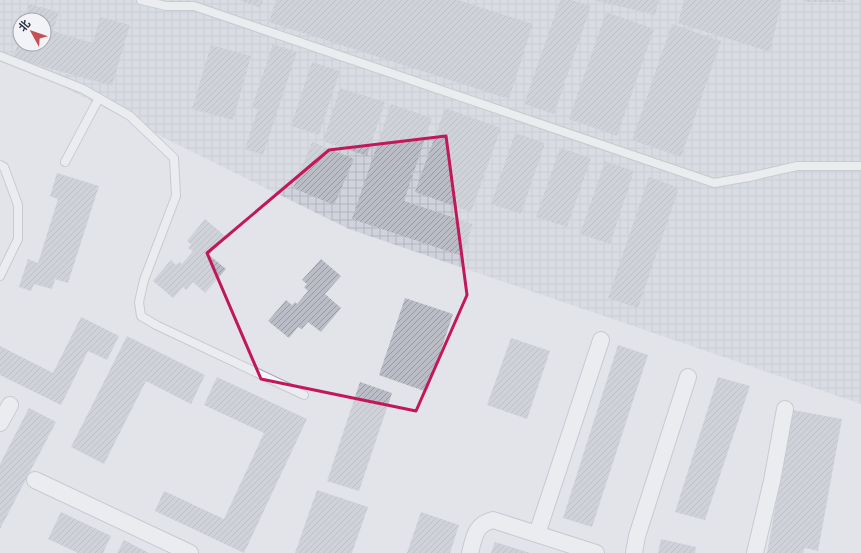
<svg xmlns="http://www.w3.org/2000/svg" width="861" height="553" font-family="'Roboto Condensed','Noto Sans SC',sans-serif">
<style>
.industrial{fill:url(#industrial-grid);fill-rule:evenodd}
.building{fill:url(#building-hatch)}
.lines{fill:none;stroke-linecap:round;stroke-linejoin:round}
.service-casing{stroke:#a7aab4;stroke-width:10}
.minor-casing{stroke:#a7aab4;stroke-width:18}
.service{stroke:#f5f6f8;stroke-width:8}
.minor{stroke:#f5f6f8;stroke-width:16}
.marked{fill:none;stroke:#c2185b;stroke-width:3;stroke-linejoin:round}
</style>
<defs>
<pattern id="industrial-grid" width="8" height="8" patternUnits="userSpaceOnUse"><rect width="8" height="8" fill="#d0d3dc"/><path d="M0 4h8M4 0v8" fill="none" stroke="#b3b5be"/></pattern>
<pattern id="building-hatch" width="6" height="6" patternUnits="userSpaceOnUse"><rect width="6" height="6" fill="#babdc6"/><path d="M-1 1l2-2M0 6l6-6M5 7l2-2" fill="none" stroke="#979aa2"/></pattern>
</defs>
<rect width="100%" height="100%" fill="#e2e4ea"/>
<path class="industrial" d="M0,0H861V404L349,229L134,123L0,54ZM20,20H44V44H20Z"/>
<g class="building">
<path d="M239,0H263L261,8Z"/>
<path d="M276,0H458L533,24L509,99L269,22Z"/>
<path d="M560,0H572L591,6L554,114L524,104Z"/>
<path d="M593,0H659L655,15Z"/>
<path d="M684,0H782L770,52L678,23Z"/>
<path d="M804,0H845V2H805Z"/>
<path d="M29,4L59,12L53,31L93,43L100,17L130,25L112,86L13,58L20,37V44H44V20H24Z"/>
<path d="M606,12L654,29L617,136L569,119Z"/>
<path d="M672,24L721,41L681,157L632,140Z"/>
<path d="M273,44L297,52L263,155L245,149L258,109L252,107Z"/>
<path d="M211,45L251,56L233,120L192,109Z"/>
<path d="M312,62L340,71L319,135L291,126Z"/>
<path d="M340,88L385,102L367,156L323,141Z"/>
<path d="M391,104L432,118L404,201L473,224L462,256L352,219Z"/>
<path d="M445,108L501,128L471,212L415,192Z"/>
<path d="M515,133L545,143L521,214L491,204Z"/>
<path d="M312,142L354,159L334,205L293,188Z"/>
<path d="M560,148L591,158L567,227L536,217Z"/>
<path d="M605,161L634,171L610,244L580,234Z"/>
<path d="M57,173L99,186L68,283L55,279L52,289L34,284L31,291L19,287L28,259L38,263L58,199L50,196Z"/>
<path d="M649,177L679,188L638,308L608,298Z"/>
<path d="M205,219L225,236L209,255L226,269L205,293L193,282L186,290L183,287L173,298L153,281L171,260L176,265L179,262L182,264L193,251L188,248L191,244L187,241Z"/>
<path d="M321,259L341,276L325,294L341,308L321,332L308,322L302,329L298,327L289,338L268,321L286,300L292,305L295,302L297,304L308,291L304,287L307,284L302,280Z"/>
<path d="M405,298L453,314L427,392L379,375Z"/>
<path d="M81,317L119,336L107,360L88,351L61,405L0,375V346L53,373Z"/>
<path d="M127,336L205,375L191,404L146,381L104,464L71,447Z"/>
<path d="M511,338L550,351L527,419L487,405Z"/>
<path d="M618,345L648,355L592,527L563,518Z"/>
<path d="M217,377L307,419L244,553L155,511L164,491L224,519L264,433L204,405Z"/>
<path d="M718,377L750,386L705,520L675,512Z"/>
<path d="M360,382L392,393L359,491L327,481Z"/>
<path d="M29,408L56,422L0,529V464Z"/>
<path d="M793,410L842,419L818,551L805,548L803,553H767Z"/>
<path d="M317,490L368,507L352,553H295Z"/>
<path d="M61,512L111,536L103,553H78L48,539Z"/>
<path d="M421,512L459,525L450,553H407Z"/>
<path d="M661,539L696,547L695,553H658Z"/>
<path d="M124,540L149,553H117Z"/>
<path d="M495,542L530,553H491Z"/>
</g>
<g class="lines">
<defs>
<g id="service">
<path d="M141,0L166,6H194L714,183L749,177L797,166H861"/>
<path d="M0,56L83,89L130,116L174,158L176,196L144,280L139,302L141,316L156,325L304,395"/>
<path d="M65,162L99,98"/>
<path d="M0,165L4,167L18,205V239L0,276"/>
</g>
<g id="minor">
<path d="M0,423L10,405"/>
<path d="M35,480L190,553"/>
<path d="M537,534L601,340"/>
<path d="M470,553C474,538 475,524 493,520L596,553"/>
<path d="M634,553L637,536L688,377"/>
<path d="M755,553L772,481L785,409"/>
</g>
</defs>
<use href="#service" class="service-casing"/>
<use href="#minor" class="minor-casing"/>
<use href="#service" class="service"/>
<use href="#minor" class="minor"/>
</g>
<path d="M0 0H861V553H0ZM446,136L467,295L416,411L261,379L207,253L329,150Z" fill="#e2e4ea" fill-opacity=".55" fill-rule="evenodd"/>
<path class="marked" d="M446,136L467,295L416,411L261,379L207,253L329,150Z"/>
<g transform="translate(32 32) rotate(310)"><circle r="19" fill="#f2f3f7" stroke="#a2a5ae"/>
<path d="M0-3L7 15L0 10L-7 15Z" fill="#c74f53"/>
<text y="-6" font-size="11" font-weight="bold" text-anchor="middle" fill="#2b3041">北</text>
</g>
</svg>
